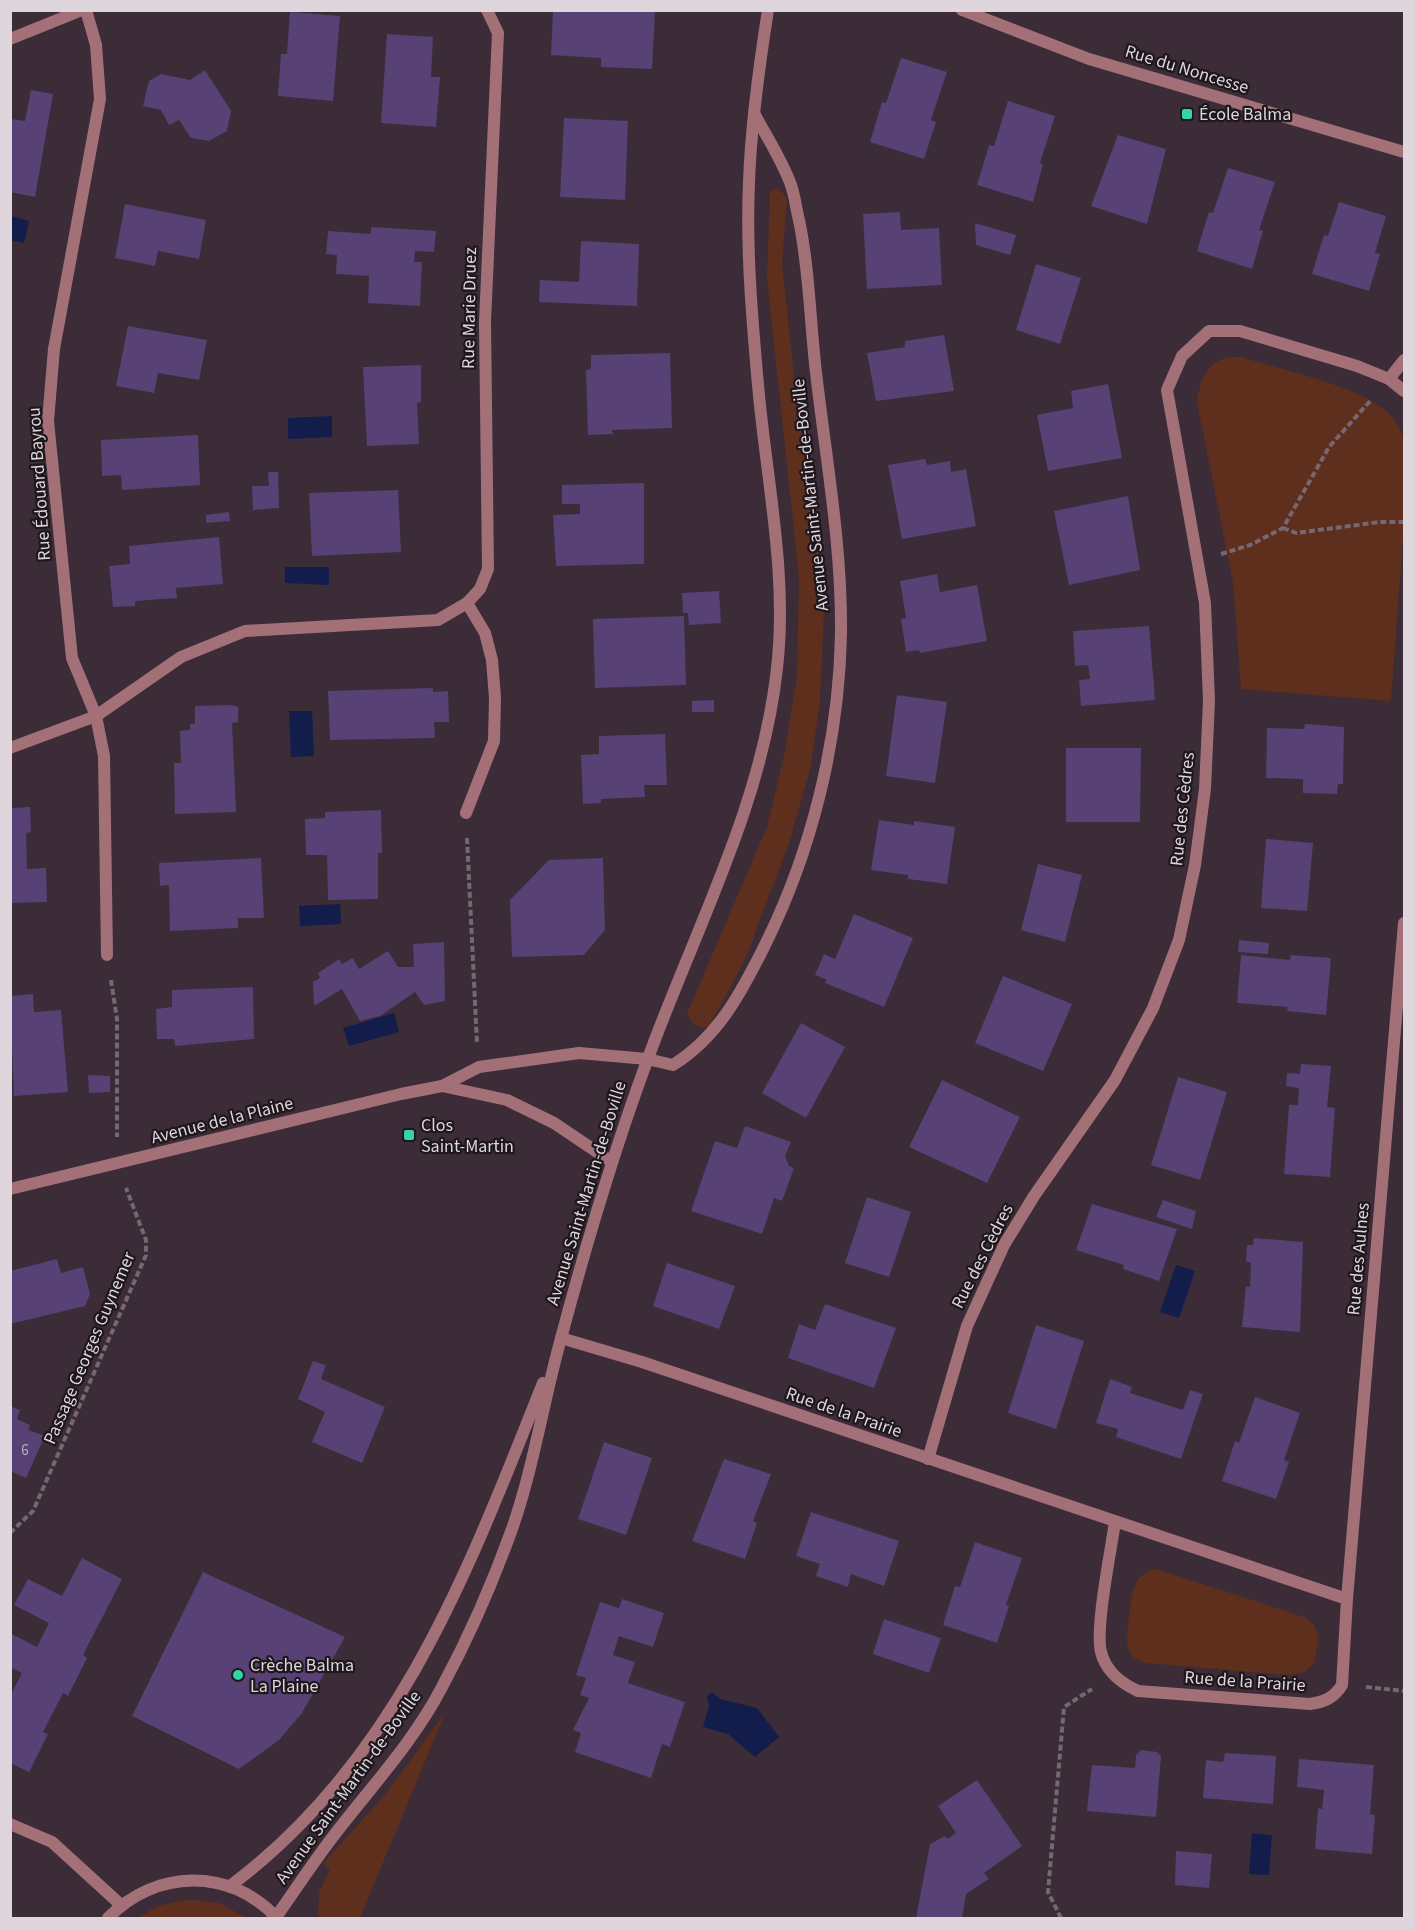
<svg xmlns="http://www.w3.org/2000/svg" width="1415" height="1929" font-family="'Source Sans 3',sans-serif">
<style>
.green{fill:#5e2f1c}
.water{fill:#121d4b}
.building{fill:#574175}
.lines{fill:none;stroke-linecap:round;stroke-linejoin:round}
.path{stroke:#756872;stroke-width:4;stroke-dasharray:6 3;stroke-linecap:butt}
.minor{stroke:#a47078;stroke-width:12}
.tertiary{stroke:#a47078;stroke-width:12}
.poi-dot{fill:#33d4a8;stroke:#1e171c;stroke-width:2}
.labels{text-anchor:middle;stroke-width:4.5;stroke-linejoin:round;paint-order:stroke}
.number-label{font-size:15px;fill:#bdb0c3}
.street-label{font-size:18px;fill:#dfd5dd;stroke:#1e171c}
.poi-label{font-size:18px;fill:#dfd5dd;stroke:#1e171c;text-anchor:start}
</style>
<rect width="100%" height="100%" fill="#3b2c37"/>
<g class="green">
<path d="M778,188L787,198L782,263L795,386L820,545L824,611L820,700L811,766L789,843L745,960L708,1028L694,1025L687,1014L767,827L784,756L797,676L799,577L767,279L770,191Z"/>
<path d="M1228,357H1241C1279,369 1358,386 1385,410C1395,418 1401,429 1404,441V523L1391,701L1241,689L1233,582L1197,402C1200,381 1206,363 1228,357Z"/>
<path d="M1156,1569L1304,1617L1314,1625L1319,1637L1314,1663L1305,1672L1287,1675L1145,1663C1137,1660 1131,1657 1128,1648C1125,1636 1131,1587 1139,1578C1144,1573 1150,1571 1156,1569Z"/>
<path d="M445,1713L360,1918H318L319,1893L330,1869L323,1863L385,1795Z"/>
<path d="M188,1899L219,1903L247,1918H138L158,1906Z"/>
</g>
<g class="water">
<path d="M11,216L29,221L24,243L11,240Z"/>
<path d="M332,416V437L288,439V418Z"/>
<path d="M285,567H329V585L285,583Z"/>
<path d="M289,711H312L314,756L291,757Z"/>
<path d="M340,904L341,924L300,926L299,906Z"/>
<path d="M394,1013L399,1032L349,1046L343,1028Z"/>
<path d="M1176,1265L1195,1271L1179,1318L1160,1312Z"/>
<path d="M712,1692L720,1699L757,1708L779,1737L755,1757L728,1734L703,1727L709,1706L707,1696Z"/>
<path d="M1252,1833L1272,1835L1269,1875L1249,1874Z"/>
</g>
<g class="building">
<path d="M553,10H655L652,69L601,67V58L551,55Z"/>
<path d="M290,12L340,16L333,101L278,96L281,54H287Z"/>
<path d="M387,34L433,37L431,77H440L436,127L381,123Z"/>
<path d="M901,58L947,72L931,120L936,122L924,159L870,142L882,102L886,103Z"/>
<path d="M205,70L231,111L227,131L209,141L191,138L179,120L169,125L161,110L143,106L149,81L161,74L190,80Z"/>
<path d="M31,90L53,94L35,197L10,192V119L25,121Z"/>
<path d="M1008,101L1055,116L1040,163L1043,164L1033,202L977,185L989,145L994,146Z"/>
<path d="M564,118L628,121L625,200L560,197Z"/>
<path d="M1118,135L1166,149L1147,224L1091,206Z"/>
<path d="M1228,168L1275,182L1259,230L1263,231L1252,269L1197,251L1209,212L1213,213Z"/>
<path d="M1339,202L1386,216L1375,253L1380,254L1369,291L1312,274L1324,235L1328,236Z"/>
<path d="M125,204L206,220L199,259L158,251L155,266L115,258Z"/>
<path d="M900,212L901,230L939,228L942,285L867,289L863,214Z"/>
<path d="M975,223L1016,235L1010,255L976,245Z"/>
<path d="M371,227L436,231L434,252L415,251L414,262H422L420,306L368,303L369,276L336,274L337,255L326,254L328,231L371,234Z"/>
<path d="M581,241L639,244L637,306L539,302L540,280L579,282Z"/>
<path d="M1036,264L1081,278L1060,344L1016,330Z"/>
<path d="M128,326L207,340L199,380L158,373L154,393L116,386Z"/>
<path d="M944,335L954,391L876,401L867,353L905,347V341Z"/>
<path d="M670,353L672,428L612,430L613,434L588,435L586,370L591,369V355Z"/>
<path d="M421,365V402L417,403L419,444L367,446L363,367Z"/>
<path d="M1108,384L1122,458L1048,471L1037,415L1073,408L1071,391Z"/>
<path d="M198,435L200,485L122,490L121,475L102,476L101,440Z"/>
<path d="M925,459L927,465L950,461L951,472L966,469L976,526L902,539L888,465Z"/>
<path d="M268,472H278L279,508L253,510L252,486H269Z"/>
<path d="M644,483V564L556,566L553,515L580,514V504H562V485Z"/>
<path d="M398,490L401,552L312,556L309,493Z"/>
<path d="M1128,496L1140,570L1069,585L1054,511Z"/>
<path d="M229,512L230,521L206,523V515Z"/>
<path d="M219,537L223,584L176,588L177,598L135,601V606L113,607L109,566L130,564L129,546Z"/>
<path d="M937,574L940,592L977,585L987,641L920,653L919,650L906,652L901,619L906,618L900,581Z"/>
<path d="M719,591L721,623L689,625L688,613H683L682,593Z"/>
<path d="M684,616L686,685L595,688L593,619Z"/>
<path d="M1149,626L1155,700L1081,706L1079,680L1090,679L1088,665L1075,666L1073,631Z"/>
<path d="M433,688V692L448,691L449,722H434L435,738L330,740L328,691Z"/>
<path d="M897,695L947,702L935,783L886,776Z"/>
<path d="M714,700V712H692V701Z"/>
<path d="M231,705L238,707V722L232,723L236,812L175,814L174,763H181L180,731L190,730V724H195V706Z"/>
<path d="M1305,724L1344,727L1343,784H1338L1337,794L1303,793V779L1266,778L1267,728L1304,729Z"/>
<path d="M665,734L667,785H644L645,797L601,799V803L583,804L581,755L599,754V736Z"/>
<path d="M1066,748H1141L1140,822H1066Z"/>
<path d="M30,807L31,832L26,833L27,869L46,868L47,902L10,903V808Z"/>
<path d="M381,810L382,853H378V899L328,900L327,855H306L305,819L325,818V812Z"/>
<path d="M879,820L914,825V821L955,827L947,884L908,879V875L871,870Z"/>
<path d="M1266,839L1313,843L1307,911L1261,908Z"/>
<path d="M261,858L264,918H238V928L170,931L169,885L160,886L159,863Z"/>
<path d="M603,858L605,930L584,955L512,957L510,900L549,860Z"/>
<path d="M1038,864L1082,875L1065,942L1021,930Z"/>
<path d="M854,914L913,938L884,1007L825,983L827,980L815,975L824,954L835,959Z"/>
<path d="M1239,940L1269,943L1268,954L1238,952Z"/>
<path d="M444,942L445,1001L424,1005L415,992L380,1016L360,1021L342,989L314,1006L313,982L320,978L318,973L339,959L342,964L353,958L359,969L388,951L398,967H414L413,944Z"/>
<path d="M1241,955L1290,960L1291,955L1331,958L1326,1015L1287,1011L1288,1007L1237,1003Z"/>
<path d="M1003,976L1072,1004L1043,1071L975,1043Z"/>
<path d="M253,987L254,1039L175,1046L174,1039H157L156,1009L172,1007V990Z"/>
<path d="M33,994L34,1012L61,1010L68,1092L14,1096L10,996Z"/>
<path d="M801,1023L845,1047L806,1118L762,1093Z"/>
<path d="M1301,1064L1331,1066L1327,1107L1335,1108L1330,1177L1284,1174L1289,1105H1298L1299,1088L1286,1086L1287,1073L1300,1074Z"/>
<path d="M88,1075L110,1076V1092L89,1093Z"/>
<path d="M1178,1077L1227,1092L1200,1180L1151,1165Z"/>
<path d="M942,1080L1020,1117L987,1183L909,1147Z"/>
<path d="M745,1126L791,1142L785,1156L789,1166L794,1168L782,1201L774,1198L762,1234L691,1211L715,1141L737,1148Z"/>
<path d="M867,1197L911,1212L889,1277L845,1263Z"/>
<path d="M1163,1200L1196,1211L1192,1229L1156,1217Z"/>
<path d="M1092,1204L1177,1229L1159,1281L1123,1269L1124,1265L1076,1250Z"/>
<path d="M1254,1238L1303,1242L1300,1332L1242,1327L1246,1286L1250,1287L1251,1262H1246L1247,1245H1253Z"/>
<path d="M57,1259L61,1273L83,1267L90,1294L85,1306L10,1324V1271Z"/>
<path d="M667,1263L735,1286L719,1329L653,1306Z"/>
<path d="M825,1304L896,1328L874,1388L788,1358L799,1324L815,1330Z"/>
<path d="M1036,1325L1084,1341L1056,1429L1008,1413Z"/>
<path d="M313,1361L326,1365L321,1379L385,1407L362,1463L312,1442L325,1412L298,1399Z"/>
<path d="M1110,1379L1132,1387L1130,1393L1183,1410L1190,1390L1203,1394L1181,1459L1116,1437L1118,1429L1096,1423Z"/>
<path d="M1255,1397L1300,1413L1284,1460L1289,1462L1276,1499L1222,1481L1235,1441L1239,1443Z"/>
<path d="M10,1406L20,1410L17,1419L30,1425L28,1430L45,1436L26,1478L10,1471Z"/>
<path d="M604,1442L652,1458L626,1535L578,1519Z"/>
<path d="M724,1459L771,1474L753,1521L757,1523L745,1559L692,1541Z"/>
<path d="M811,1512L899,1541L884,1586L851,1574L848,1587L816,1576L820,1564L796,1556Z"/>
<path d="M975,1542L1022,1558L1006,1605L1009,1606L997,1643L943,1625L955,1586L960,1587Z"/>
<path d="M82,1558L122,1579L83,1655L87,1658L68,1696L63,1693L43,1732L48,1734L29,1772L10,1763V1696L22,1673L10,1667V1633L37,1647L49,1623L14,1605L28,1579L62,1596Z"/>
<path d="M203,1572L345,1637L302,1713L279,1740L239,1769L132,1716Z"/>
<path d="M622,1599L664,1613L653,1647L619,1636L613,1655L635,1662L628,1683L685,1702L670,1747L662,1744L651,1778L575,1752L581,1733L573,1730L589,1698L580,1695L586,1678L576,1675L600,1602L619,1608Z"/>
<path d="M884,1619L941,1638L929,1673L873,1654Z"/>
<path d="M1141,1750L1157,1752L1161,1756L1156,1817L1087,1811L1092,1765L1135,1768L1136,1755Z"/>
<path d="M1225,1753L1276,1756L1273,1804L1203,1798L1206,1760L1223,1762Z"/>
<path d="M1299,1759L1374,1765L1370,1814L1375,1815L1372,1854L1315,1849L1318,1808L1322,1809L1324,1790L1297,1787Z"/>
<path d="M977,1780L1022,1846L984,1873L989,1879L966,1894L962,1918H916L930,1844L945,1836L948,1839L956,1833L938,1806Z"/>
<path d="M1176,1851L1212,1854L1209,1888L1175,1885Z"/>
</g>
<g class="lines">
<g class="path">
<path d="M1283,528L1296,533L1380,522H1404"/>
<path d="M1221,554L1250,545L1283,528L1329,447L1371,400"/>
<path d="M467,838L477,1043"/>
<path d="M111,980L117,1019V1137"/>
<path d="M10,1533L33,1511L146,1255V1240L126,1188"/>
<path d="M1366,1687L1404,1691"/>
<path d="M1061,1918L1048,1892L1064,1707L1092,1689"/>
</g>
<g class="minor">
<path d="M86,10L96,45L100,99L54,349L48,421L72,658L96,716L104,756L107,955"/>
<path d="M962,10L1089,59L1404,152"/>
<path d="M10,39L82,10"/>
<path d="M1389,379L1404,360"/>
<path d="M10,748L96,716L181,657L245,631L438,620L467,603L480,589L488,569L485,322L498,33L487,10"/>
<path d="M466,813L494,741L495,698L492,660L485,633L467,603"/>
<path d="M647,1059L673,1065C718,1037 741,993 764,947C812,851 839,741 841,634C842,549 827,465 817,381C810,327 810,273 799,220C796,209 795,196 791,185C782,160 766,136 754,113"/>
<path d="M561,1338L642,1362L1347,1599L1342,1685C1334,1698 1324,1702 1310,1704L1138,1691C1121,1683 1106,1672 1101,1652C1095,1628 1111,1550 1115,1522"/>
<path d="M928,1459L967,1326L1004,1245L1034,1196L1115,1080L1153,1008L1179,940L1195,865L1205,789L1209,701L1205,603L1167,390L1182,356L1209,331H1240L1357,366L1389,379L1404,391"/>
<path d="M1347,1599L1404,923"/>
<path d="M10,1824L52,1842L121,1905"/>
</g>
<g class="tertiary">
<path d="M442,1086L507,1100L554,1123L612,1162"/>
<path d="M10,1189L401,1094L442,1086L479,1067L579,1053L647,1059"/>
<path d="M230,1886C398,1761 468,1571 543,1383"/>
<path d="M276,1917C296,1889 314,1861 335,1834C372,1786 414,1741 442,1687C469,1637 493,1582 512,1529C533,1469 543,1404 560,1342C585,1248 613,1153 647,1061C694,931 762,807 777,668C788,574 766,478 758,385C752,318 746,249 749,182C751,124 759,67 768,10"/>
<path d="M108,1918C155,1869 230,1867 277,1918"/>
</g>
</g>
<g class="poi-dot">
<rect x="1181" y="108" width="12" height="12" rx="3"/>
<rect x="403" y="1129" width="12" height="12" rx="3"/>
<circle cx="238" cy="1675" r="6"/>
</g>
<g class="labels">
<g class="number-label">
<text x="25" y="1455">6</text>
</g>
<g class="street-label">
<text transform="translate(1187 69) rotate(17)" y="6">Rue du Noncesse</text>
<text transform="translate(469 308) rotate(-89)" y="6">Rue Marie Druez</text>
<text transform="translate(39 484) rotate(-94)" y="6">Rue Édouard Bayrou</text>
<text transform="translate(810 495) rotate(-96)" y="6">Avenue Saint-Martin-de-Boville</text>
<text transform="translate(1182 809) rotate(-84)" y="6">Rue des Cèdres</text>
<text transform="translate(222 1120) rotate(-14)" y="6">Avenue de la Plaine</text>
<text transform="translate(586 1193) rotate(-73)" y="6">Avenue Saint-Martin-de-Boville</text>
<text transform="translate(982 1256) rotate(-63)" y="6">Rue des Cèdres</text>
<text transform="translate(1358 1259) rotate(-85)" y="6">Rue des Aulnes</text>
<text transform="translate(89 1348) rotate(-67)" y="6">Passage Georges Guynemer</text>
<text transform="translate(844 1412) rotate(19)" y="6">Rue de la Prairie</text>
<text transform="translate(1245 1681) rotate(4)" y="6">Rue de la Prairie</text>
<text transform="translate(348 1787) rotate(-54)" y="6">Avenue Saint-Martin-de-Boville</text>
</g>
<g class="poi-label">
<text x="1199" y="120">École Balma</text>
<text x="421" y="1131">Clos<tspan x="421" dy="21">Saint-Martin</tspan></text>
<text x="250" y="1671">Crèche Balma<tspan x="250" dy="21">La Plaine</tspan></text>
</g>
</g>
<rect width="1415" height="1929" fill="none" stroke="#dfd5dd" stroke-width="24"/>
</svg>
